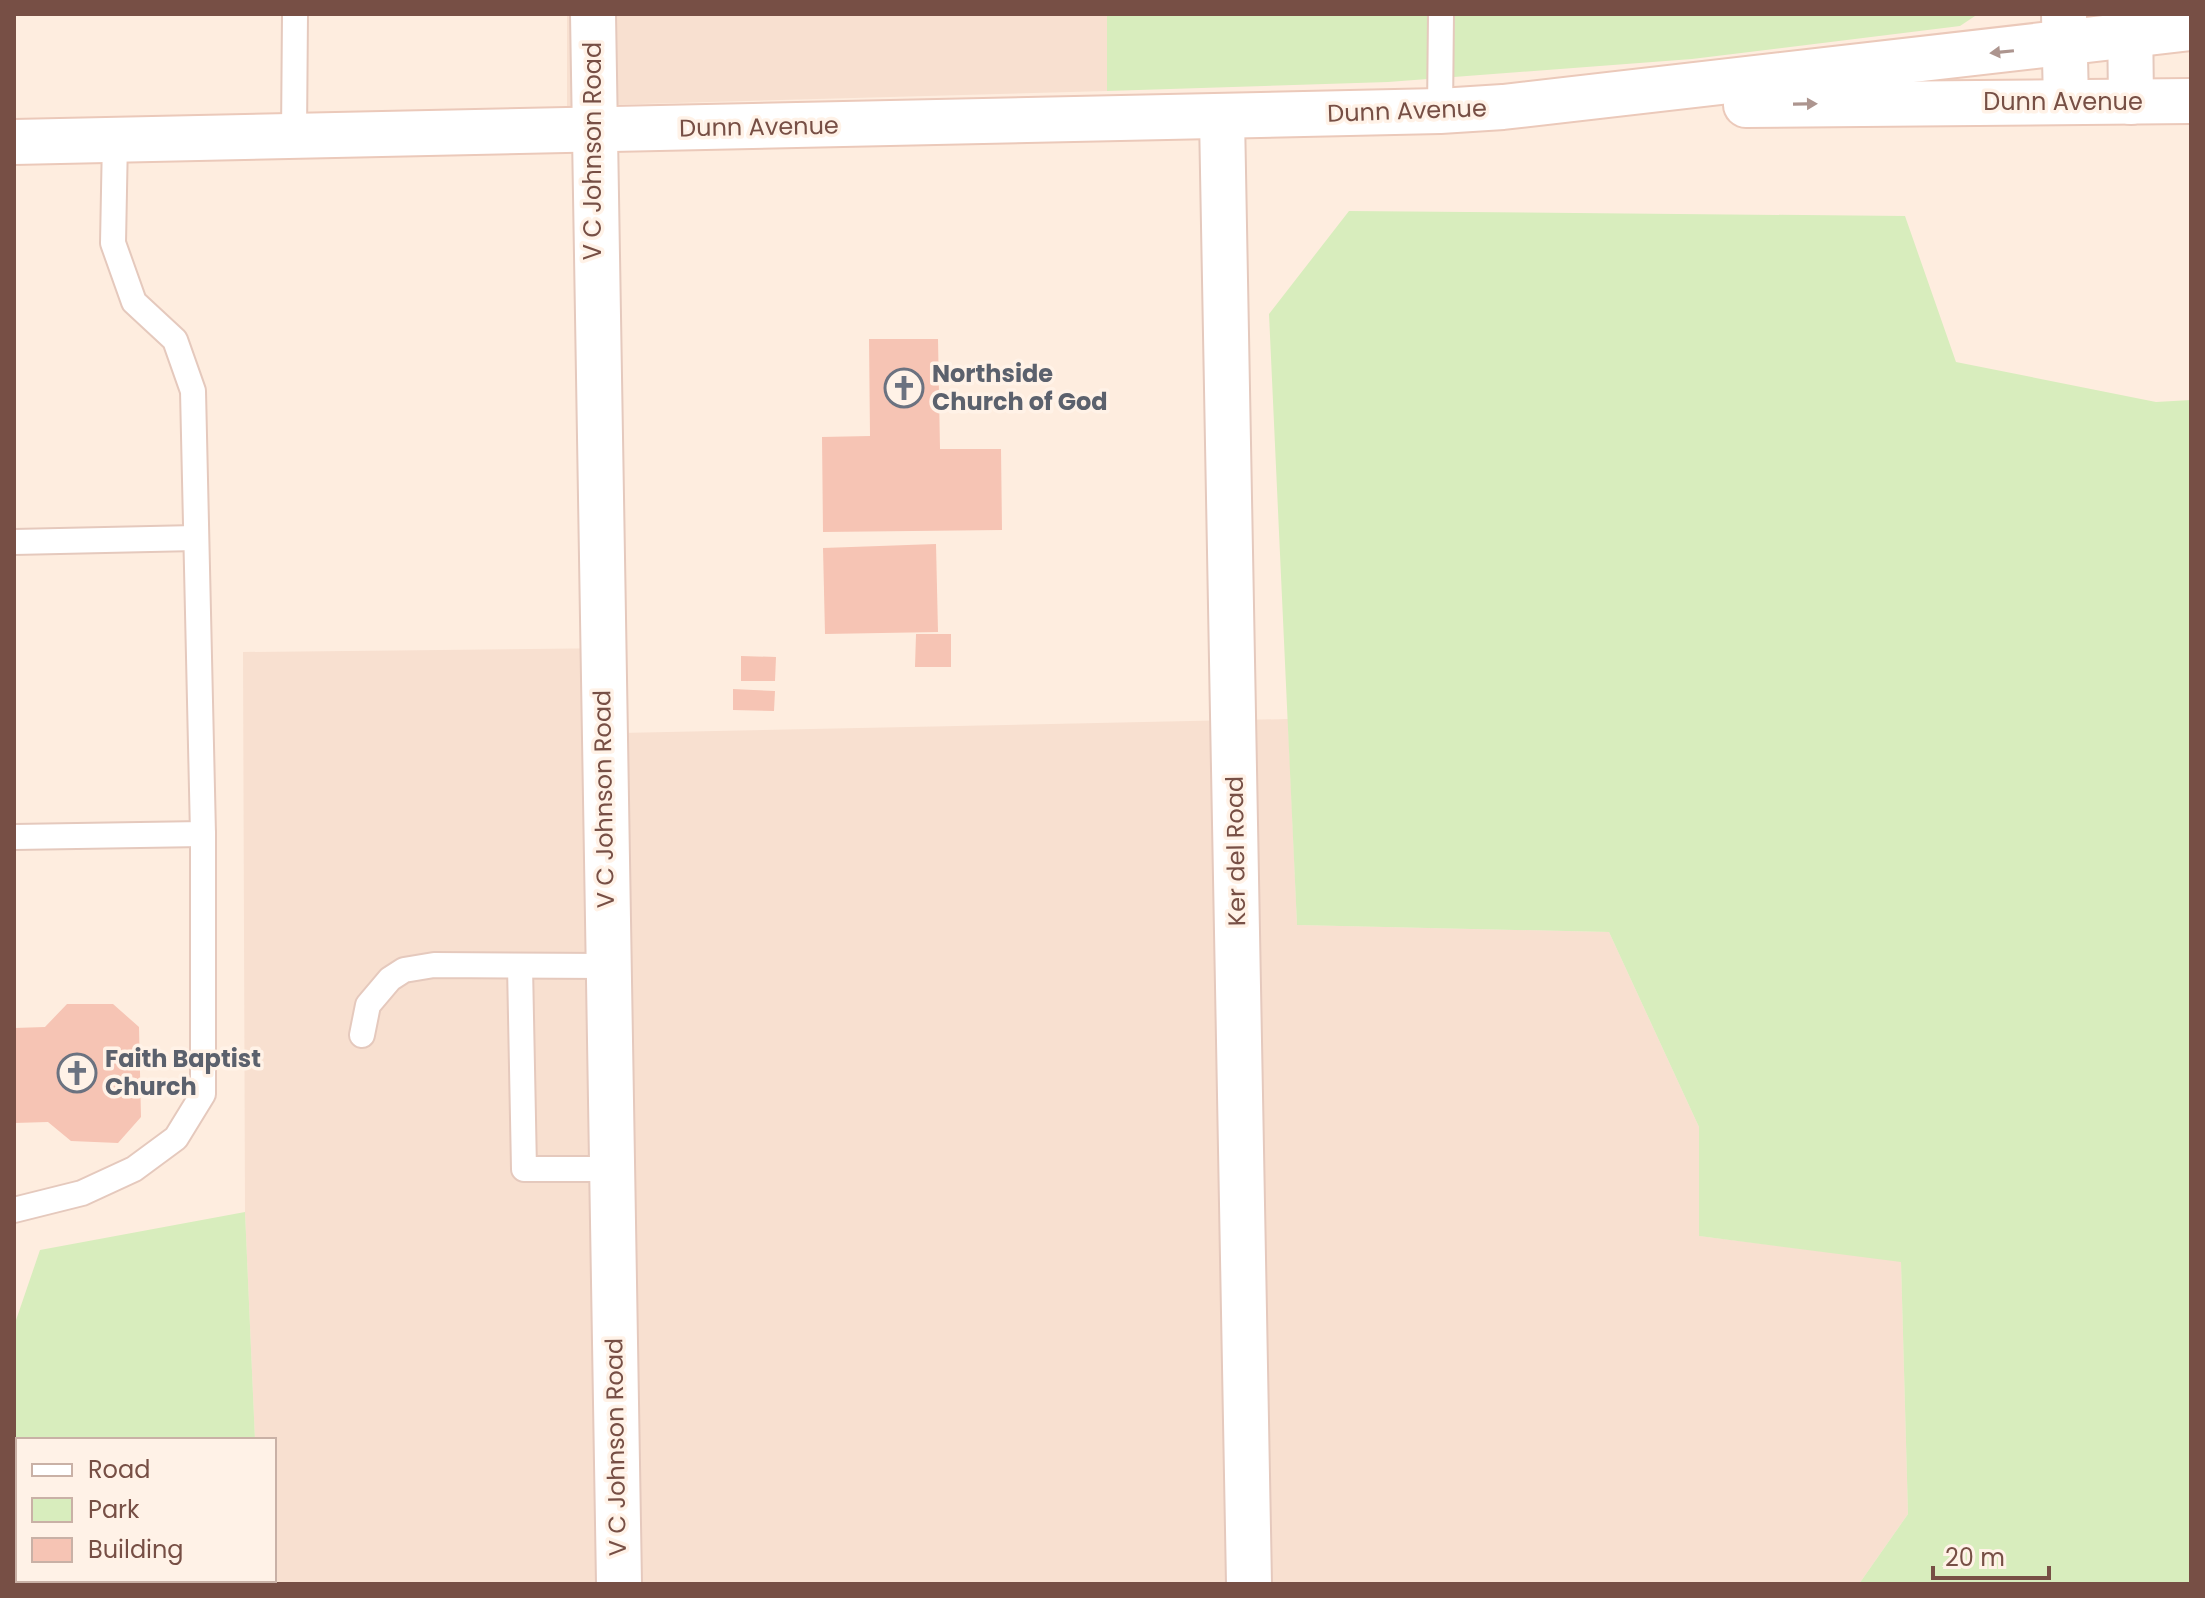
<svg xmlns="http://www.w3.org/2000/svg" width="2205" height="1598" font-family="Poppins,sans-serif">
<style>
.residential{fill:#f8e0d0}
.green{fill:#d8edbd}
.building{fill:#f6c4b4}
.lines{fill:none;stroke-linecap:round;stroke-linejoin:round}
.lane-casing{stroke:#e5c9bd;stroke-width:28}
.street-casing{stroke:#e5c9bd;stroke-width:48}
.secondary-casing{stroke:#ebc9ba;stroke-width:48}
.lane{stroke:#fff;stroke-width:24}
.street{stroke:#fff;stroke-width:44}
.secondary{stroke:#fff;stroke-width:44}
.oneway{fill:#ad958f}
.labels{text-anchor:middle;stroke-width:7;stroke-linejoin:round;paint-order:stroke}
.street-label{font-size:24px;fill:#774f45;stroke:#fff2e7}
.worship-label{font-size:24px;font-weight:bold;fill:#5b616d;stroke:#fff2e7;text-anchor:start}
</style>
<rect width="100%" height="100%" fill="#feeddf"/>
<g class="residential">
<path d="M567,14H1107V91L567,106Z"/>
<path d="M618,648L620,733L1288,719L1297,925L1609,932L1699,1127V1236L1901,1261L1908,1514L1859,1584H260V1580H274V1440H255L245,1212L243,652Z"/>
</g>
<g class="green">
<path d="M1107,14H1975V16L1960,26L1692,59L1388,82L1107,91Z"/>
<path d="M1349,211L1905,216L1956,362L2156,402L2191,400V1584H1859L1908,1514L1901,1262L1699,1236V1127L1609,932L1297,925L1269,314Z"/>
<path d="M245,1212L255,1440H18V1486L14,1482V1326L40,1250Z"/>
<path d="M72,1580H260V1584H73Z"/>
</g>
<g class="building">
<path d="M869,339H938L940,449H1001L1002,530L823,532L822,437L870,436Z"/>
<path d="M936,544L938,632L825,634L823,548Z"/>
<path d="M916,634H951V667H915Z"/>
<path d="M741,656L776,657L775,681H741Z"/>
<path d="M733,689L775,691L774,711L733,710Z"/>
<path d="M67,1004H113L139,1027L141,1117L118,1143L71,1141L48,1122L14,1123V1028L45,1027Z"/>
</g>
<g class="lines">
<defs>
<g id="lane">
<path d="M1440,111L1441,14"/>
<path d="M294,135L295,14"/>
<path d="M14,542L196,538"/>
<path d="M14,837L203,834L193,391L175,340L134,302L113,243L115,139"/>
<path d="M520,966L524,1169H611"/>
<path d="M362,1035L368,1005L390,979L404,970L434,965L607,966"/>
<path d="M14,1210L82,1193L134,1169L176,1138L203,1094V834"/>
</g>
<g id="street">
<path d="M593,14L619,1584"/>
<path d="M2064,14L2066,102"/>
<path d="M2130,14L2131,102"/>
<path d="M1222,117L1249,1584"/>
</g>
<g id="secondary">
<path d="M1746,105L2191,101"/>
<path d="M14,142L1440,111L1503,107L2191,28"/>
</g>
</defs>
<use href="#lane" class="lane-casing"/>
<use href="#street" class="street-casing"/>
<use href="#secondary" class="secondary-casing"/>
<use href="#lane" class="lane"/>
<use href="#street" class="street"/>
<use href="#secondary" class="secondary"/>
</g>
<defs><path id="oneway-solid" d="M-6-.8H1V-3.2L6.5 0L1 3.2V.8H-6Z" transform="scale(2)"/></defs>
<g class="oneway">
<use href="#oneway-solid" transform="translate(2002 52) rotate(174)"/>
<use href="#oneway-solid" transform="translate(1805 104) rotate(-1)"/>
</g>
<defs>
<symbol id="church-ring" viewBox="-11 -11 22 22"><circle r="9.5" fill="#fff2e7" stroke="#6b7280" stroke-width="1.5"/><path d="M-1.2-6h2.4v3.5h3.3v2.4h-3.3V6h-2.4V-.1h-3.3v-2.4h3.3Z" fill="#6b7280"/></symbol>
</defs>
<g fill-rule="evenodd">
<use href="#church-ring" x="882" y="366" width="44" height="44"/>
<use href="#church-ring" x="55" y="1051" width="44" height="44"/>
</g>
<g class="labels">
<g class="street-label">
<text x="2063" y="110">Dunn Avenue</text>
<text transform="translate(1407 111) rotate(-2)" y="8">Dunn Avenue</text>
<text transform="translate(759 127) rotate(-1)" y="8">Dunn Avenue</text>
<text transform="translate(593 151) rotate(-90)" y="8">V C Johnson Road</text>
<text transform="translate(604 799) rotate(-91)" y="8">V C Johnson Road</text>
<text transform="translate(1236 851) rotate(-91)" y="8">Ker del Road</text>
<text transform="translate(616 1447) rotate(-91)" y="8">V C Johnson Road</text>
</g>
<g class="worship-label">
<text x="932" y="382">Northside<tspan x="932" dy="28">Church of God</tspan></text>
<text x="105" y="1067">Faith Baptist<tspan x="105" dy="28">Church</tspan></text>
</g>
</g>
<rect width="2205" height="1598" fill="none" stroke="#774f45" stroke-width="32"/>
<rect x="16" y="1438" width="260" height="144" fill="#fff2e7" stroke="#c9b1a6" stroke-width="2"/>
<rect x="32" y="1464" width="40" height="12" fill="#ffffff" stroke="#c9b1a6" stroke-width="2"/>
<text x="88" y="1478" font-size="24" fill="#774f45">Road</text>
<rect x="32" y="1498" width="40" height="24" fill="#d8edbd" stroke="#c9b1a6" stroke-width="2"/>
<text x="88" y="1518" font-size="24" fill="#774f45">Park</text>
<rect x="32" y="1538" width="40" height="24" fill="#f6c4b4" stroke="#c9b1a6" stroke-width="2"/>
<text x="88" y="1558" font-size="24" fill="#774f45">Building</text>
<path d="M1933 1566v12h116v-12" fill="none" stroke="#774f45" stroke-width="4"/>
<text x="1945" y="1566" font-size="24" fill="#774f45" stroke="#fff2e7" stroke-width="6" paint-order="stroke">20 m</text>
</svg>
